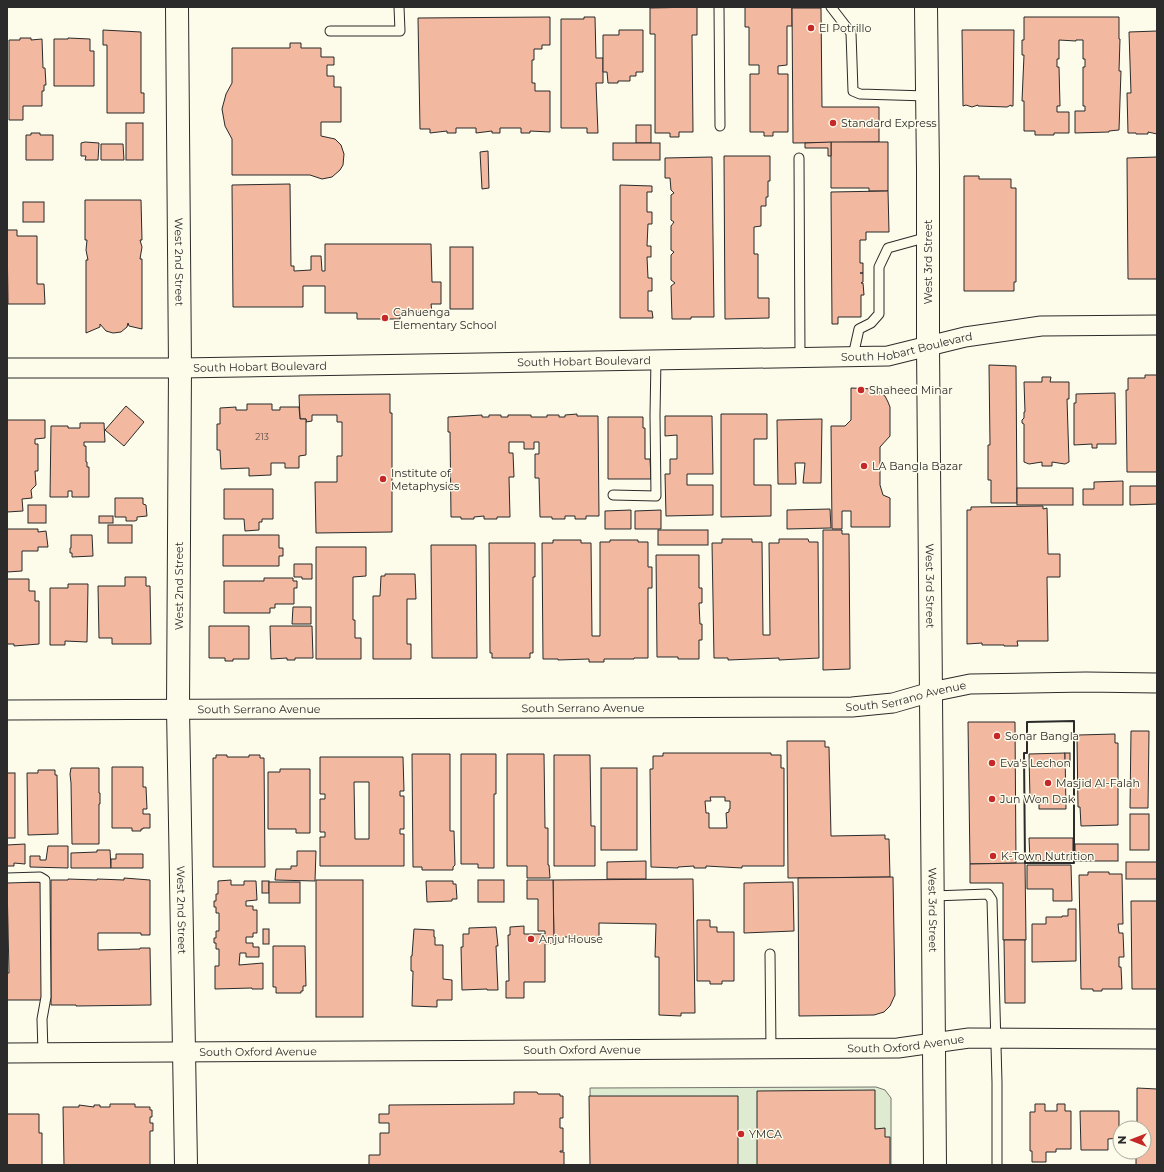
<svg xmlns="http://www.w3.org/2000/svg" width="1164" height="1172" font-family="Montserrat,sans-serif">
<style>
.green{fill:#deebd1;stroke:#74746e}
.building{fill:#f2b8a0;stroke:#2b2b2b;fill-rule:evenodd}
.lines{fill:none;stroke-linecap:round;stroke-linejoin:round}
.service-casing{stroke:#2b2b2b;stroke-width:11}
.minor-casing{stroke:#2b2b2b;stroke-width:21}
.tertiary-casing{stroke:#2b2b2b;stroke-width:24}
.secondary-casing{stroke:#2b2b2b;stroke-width:24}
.service{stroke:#fdfbea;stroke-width:9}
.minor{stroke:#fdfbea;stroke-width:19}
.tertiary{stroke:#fdfbea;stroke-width:22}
.secondary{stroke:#fdfbea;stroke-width:22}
.wall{stroke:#2b2b2b;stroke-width:2}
.poi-dot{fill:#c62828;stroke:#fdfbea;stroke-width:1.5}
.labels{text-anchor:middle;stroke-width:3;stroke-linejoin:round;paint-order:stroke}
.number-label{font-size:9px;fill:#5d4e48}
.poi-label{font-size:11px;fill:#2b2b2b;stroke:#fdfbea;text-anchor:start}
.street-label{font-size:11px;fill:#2b2b2b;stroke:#fdfbea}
</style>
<rect width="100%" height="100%" fill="#fdfbea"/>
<path class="green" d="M876,1087L885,1090L891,1098V1165H591L590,1088Z"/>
<g class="building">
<path d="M697,7V35H692L693,132H679V137H670V133H655V34H650V8Z"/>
<path d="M745,7H790L792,8V26H787V65L778,66V74H788V132H773V136H764V132H750V74H759V65H749V27H745Z"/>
<path d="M792,8H821L822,107H879V142L793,143Z"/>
<path d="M550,17V45H542V49H534V60H532V83H535V91H550V132L530,131V133H521V128H500V133H492V131L476,133V128H456V133H447V131L430,133V129H420L418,18Z"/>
<path d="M584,17H595L596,58H603V83H596L598,133H587V128H561V19H584Z"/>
<path d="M1024,17H1119V39H1120L1119,71H1121L1119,130L1109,131V132L1075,133V111H1085V106H1083V67H1085V59H1083V40H1076V41L1059,40V59H1057V67H1059L1060,106H1057V112H1069V133H1054V135H1035V131H1024V101H1022L1024,55H1022V40H1024Z"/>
<path d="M103,30L141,32V93H144V113H107V45H103Z"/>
<path d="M619,30H643V72H636V76H630V81H618V83H608L607,72H603V35H619Z"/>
<path d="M962,30H1014L1013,106H1011V105L1007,107L978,106V105L972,107L966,105L963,106Z"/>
<path d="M1157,31V134L1148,132V134H1136V133H1128L1127,93H1131L1129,32Z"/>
<path d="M20,38H31V40L42,39L43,68H45L46,85H44V91H42V106H23V120H9V40H20Z"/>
<path d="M68,38L90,39V51H94V86H54V39H68Z"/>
<path d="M290,43H301V48H321V57H334V65H327V76H334V87H341V122H321V136L335,139L341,145L344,154L343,165L340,170L332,177L322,179L310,175H232V139L225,126L222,109L226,94L232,83V48H290Z"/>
<rect x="126" y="123" width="17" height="37"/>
<rect x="636" y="125" width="15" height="18"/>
<path d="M31,133H40V135H53V160H26V135H31Z"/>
<path d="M85,142L99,143L98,160H85L86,156H81V143Z"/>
<path d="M831,142H888V191H869V188H831Z"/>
<path d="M831,142V156H828V148H805V143Z"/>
<rect x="613" y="143" width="47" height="17"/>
<path d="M101,144H123L124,160H101Z"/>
<path d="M488,151L489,188L482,189L480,152Z"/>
<path d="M724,156H770V181H768V197H766V206H761V226L754,227V254H758V298H769V318L725,319Z"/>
<path d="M712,157L714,317H691V319H672L671,286L675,283L671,280V255L674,252L671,250V226L674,222L671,220V195L674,193L671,190L670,178H665V158Z"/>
<path d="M1157,157V279H1128L1127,158Z"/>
<path d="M964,176H979V179H1011V188H1016V282H1014V291H964Z"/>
<path d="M290,184L291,266H294V271L311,270V256H321L322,271H325V244H431L432,282H441V304H431L432,312L400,313V319H357V313H325V286H303V307H233L232,185Z"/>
<path d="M620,185L652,186V192H647V212H652V224H648L647,246H651V257H647L648,278H652V291H648V311H652L653,318H620Z"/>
<path d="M888,191L889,232H866V240H860V263H863V273H860H863V282L861,283H863L864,295H861V317H838V324H832L831,192Z"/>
<path d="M85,200H141L142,240H140L142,247L140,259H142V329L129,326L128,323L127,327L121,332L113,333L106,331L100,324V327L86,333V260H88L86,250L87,240H85Z"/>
<rect x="23" y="202" width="21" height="20"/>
<path d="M7,230H17V236H37V284H44L45,304H8Z"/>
<rect x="450" y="247" width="23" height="62"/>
<path d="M989,365L1016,366L1017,503H991V480H988V445H990Z"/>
<path d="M1145,375H1157V472H1127L1126,390H1128V378H1145Z"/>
<path d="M1042,377H1051L1050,382H1069V399H1067L1069,462L1065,464L1052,462V466H1042V462L1029,464L1024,462V424L1022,423V420L1024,418V412H1025L1024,382H1042Z"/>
<path d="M851,388L875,389L885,396L888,402L890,407V436L880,447V485L883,495L890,498V527H851V511H842V529H832L831,426H845L851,420Z"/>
<path d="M1115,393L1116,444H1097V448H1092V444L1074,445V403H1076V394Z"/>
<path d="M390,394V413H392V532L316,533L315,482H337V456H342V422H337V415H312V421L306,422V419H300L299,395Z"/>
<path d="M247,404H272V410H280V407H299L300,419H306V455L299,456V468H285V463H271V475L249,476V468L221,469L220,450H217V424H220V408L236,407V410H247Z"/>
<path d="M126,406L144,422L124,446L105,430Z"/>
<path d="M577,414V416H598L599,516H586V519H575V516H565V519H552V517H540L539,478H535V454H539V442H534V449H524V442H509V453H513L514,477H509L510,517H497V519H484V516L474,517V519H461V517H451L450,432H448V417L482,415V417H489V415H501V417H508V415H531V417H547V415H559V417H565V415Z"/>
<path d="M721,414H767V439H754V485H771V516L721,517Z"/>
<path d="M665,416H712L713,474H687V485H713V515L666,516L665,474H670V459H677V435L665,436Z"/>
<path d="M608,417H643V428H645V459H650L651,479H608Z"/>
<path d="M822,419L821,483H803L805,463H795L796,484H778L777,420Z"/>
<path d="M7,420H45V438L35,439V444H38V471H35L36,485L31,490L32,498L22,499L23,511L7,512Z"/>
<path d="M80,423H104L105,442H84V446H86V462H87V467H89V497H72V491H68V497H50L51,426H68V428H80Z"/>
<path d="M1123,481V505H1083V489H1094V482Z"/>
<path d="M1130,486H1157V504L1130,505Z"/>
<rect x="1017" y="488" width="56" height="17"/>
<path d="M224,489H273V519H262V522H259V530L245,531L244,519H224Z"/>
<path d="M115,498H143V504L146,505L147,516L137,517V520L135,521H126V517H115Z"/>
<rect x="28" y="505" width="18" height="18"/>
<path d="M1043,506V509L1047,508L1048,554H1060V577H1047L1048,641H1017L1018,646H1004V645H982V643L967,644V510H971V507Z"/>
<path d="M830,509L831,528L787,529V510Z"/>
<path d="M631,510V529H605V511Z"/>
<path d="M661,510V529H635V511Z"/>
<rect x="99" y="516" width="14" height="7"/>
<rect x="108" y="525" width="24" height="18"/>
<path d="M7,529H38V532L46,531L48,547H38V551H22V571L7,572Z"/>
<rect x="658" y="530" width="50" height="15"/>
<path d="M823,530H842V534H849L850,669L823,670Z"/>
<path d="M71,535H92L93,556L72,557V553H70V548H71Z"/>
<path d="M223,535H279V548H283V556H279V566H223Z"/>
<path d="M722,539H752V542H762L763,635H770L769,543H779V539H808L809,542H818L819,658L779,660V658L728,660V658H714L712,543H722Z"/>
<path d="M553,540H581V543H591L592,636H600V542H610V540H638V542H648V567H652V588H648V658H634V659H604V662H589V659L558,660V659H543L542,543H553Z"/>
<path d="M489,543H535V577H533V653H530V658H492V653H490Z"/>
<path d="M431,545H476L477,658H432Z"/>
<path d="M316,547H366V576L353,577V620H355V638H361V659H316Z"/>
<path d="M656,555H699V588H702V603H699L700,624H702V640H699V659H678V657H657Z"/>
<path d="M294,564H312V579H302V577H294Z"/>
<path d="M385,574H415L416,599H407V644H411V659H373V596H380L381,576H385Z"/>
<path d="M125,577H146V586H150L151,644H112V638H99L98,586H125Z"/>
<path d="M264,578H293V581H297V588H294V604H275V608H270V613H224V581H264Z"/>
<path d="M7,579H29V591H35V601H39V644L14,646V644H7Z"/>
<path d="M68,584H88L87,642L65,641V645H50V588H68Z"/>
<path d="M293,607H311V624H292Z"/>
<path d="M209,626H249V659H233V661H225V658H209Z"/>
<path d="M270,626H312L313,658H295V660H287V658L271,659Z"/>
<path d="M968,722H1015L1016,863L970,864Z"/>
<path d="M1131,731H1149L1148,808H1130Z"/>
<path d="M1115,734V743H1118V825L1081,826L1080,807H1078L1077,737H1079V735Z"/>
<path d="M787,741H825V747H829L831,836L885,835V839H889L890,877L788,878Z"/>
<path d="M663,753H771V755H781V768H784V866H742V868L706,866V868H694V866L678,867V868L651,867L650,769H653V756H663ZM710,797H725V801H730V809H729V812L726,813L727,828H709V813H706L705,801H711Z"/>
<path d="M1065,753L1066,809H1039V800H1030L1029,754Z"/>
<rect x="1065" y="753" width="5" height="12"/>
<path d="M412,754H450V831H454L455,865L453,867V870H422V867H413Z"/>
<path d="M461,754H496V794H494V868H478V864H461Z"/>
<path d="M507,754H544L545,828H548V865H549L550,878H527V866H507Z"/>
<path d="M216,755H227V757H249V755H260V758H264L265,867H213V758H216Z"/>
<path d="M554,755H590L591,826H595V866H554Z"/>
<path d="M320,757H403L404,791H400V796H404V829H400V834H404V866H320V837H325V832H320V799H325V794H320ZM354,782H369V839H355Z"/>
<path d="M112,767H143V787H146L147,809H143V814H150V828H143V829H141V831H132V828H112Z"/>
<path d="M71,768H99V793H100V804H99V844H72L71,783L70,774Z"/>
<rect x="601" y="768" width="36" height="82"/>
<path d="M280,769H310V833H296V829H268V772H280Z"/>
<path d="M38,770H55V775H57L58,834L28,835L27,773H38Z"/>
<rect x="7" y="773" width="8" height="65"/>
<rect x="1130" y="814" width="19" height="36"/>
<path d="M1029,838H1073V860L1030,861Z"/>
<path d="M25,844V864L14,863V866H7V845Z"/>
<rect x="1075" y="844" width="43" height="17"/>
<path d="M48,846H68V868L30,867V856H40V860H46Z"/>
<path d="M97,850H110L111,868H71V853L97,852Z"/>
<path d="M297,851H316L315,881L275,880L276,869H291V866H297Z"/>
<path d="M116,854H143V868H111V859H116Z"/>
<path d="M646,861V879H607V862Z"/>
<rect x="1126" y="862" width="31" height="17"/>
<path d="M1025,863L1026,940H1003V883H970V864Z"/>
<path d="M1027,865H1071L1072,901H1053V889H1027Z"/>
<path d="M1088,872H1109V874H1122L1123,924H1118L1119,933H1123L1124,957H1119V967H1121L1122,989H1102V991H1093V989H1081L1079,875H1088Z"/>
<path d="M893,877L895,995L890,1006L884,1012L874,1015L799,1016L798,878Z"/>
<path d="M124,878L150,880V935H141V933H98V950L140,949V948H150L151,1005L76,1006V1005H51V880H68V879L97,880V879L124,880Z"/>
<path d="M693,879L695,1013H681V1016L659,1015V957H655L656,924L599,923V942L571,941V937H564V943H554L553,880Z"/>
<path d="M231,880V885H244V881H256L257,900L246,901V906H253V910H257V933H253V937H246V943H253V947H259V957H246V953H240L239,965L263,963V989H252V988L215,989V966H219V949H216V943H214V938H216V931H219V913H216V907H214V901H216V894H218V881Z"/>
<rect x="316" y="880" width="47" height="137"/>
<rect x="478" y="880" width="26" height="22"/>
<path d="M527,880H553L554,943L545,944V982H524V998H506V981H509L508,935H510V927L524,926V934H545V931H538V899H527Z"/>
<rect x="262" y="881" width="7" height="12"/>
<path d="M426,881H453V884H456L457,899H452V901L427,902Z"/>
<path d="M7,882H42L43,1000H7V973H9Z"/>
<rect x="269" y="882" width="31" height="21"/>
<path d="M793,882L794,931L744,933V883Z"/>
<path d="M1131,901H1157V989H1132Z"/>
<path d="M1068,909H1076V961L1032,962V924H1046V917H1062V916H1068Z"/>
<path d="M697,920H710V927H717V932H734V981H722V984H710V981H697Z"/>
<path d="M496,927L498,946H496L498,990H487V989L462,990L461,947H463V934H469V928Z"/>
<rect x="263" y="929" width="6" height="15"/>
<path d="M414,929L434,930V937H435V945H443V979L452,980V1000H437V1007L412,1006L413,971H411V956H412Z"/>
<path d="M1004,940H1025V1003H1005Z"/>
<path d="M273,946H305L306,986H303V991H301V993H276V987H273Z"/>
<path d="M1137,1088L1157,1089V1165H1136V1152H1144V1128H1137Z"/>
<path d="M875,1090V1129L885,1128V1137H890V1165H757V1091Z"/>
<path d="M514,1092H537L538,1094H560V1096H563V1118H560V1128H563V1151H560V1152H564V1165H369V1155H380V1133H389V1123H379V1114H389V1105L514,1104Z"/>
<path d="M589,1096H738V1165H590Z"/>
<path d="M110,1104H135V1107H150V1110H152V1117H150V1123H153V1131H150V1165H64L63,1107H79V1105L94,1107V1105H100V1107H110Z"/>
<path d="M1035,1104H1045V1111H1057V1104H1065V1111H1071V1149H1056V1152H1046V1162H1032V1151H1030V1112H1035Z"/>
<path d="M1080,1111H1119V1138L1108,1139V1150H1081Z"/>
<path d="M7,1114H39V1133H42V1165H7Z"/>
</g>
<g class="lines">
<defs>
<g id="service">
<path d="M719,7L720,126"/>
<path d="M831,7L851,33L853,91L860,94L927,96"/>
<path d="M330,31H400L399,7"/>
<path d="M799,158L800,357"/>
<path d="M853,356L859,329L871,323L879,314V267L888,248L928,237"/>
<path d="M613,495L656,496L655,415L656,359"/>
<path d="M7,878L40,877L45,880L46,997L42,1019L43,1053"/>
<path d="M933,896L988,894L992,900L997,1082V1165"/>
<path d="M770,954L771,1049"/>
</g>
<g id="minor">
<path id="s1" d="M7,368H180L888,356L965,337L1041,326L1157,325"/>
<path id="s2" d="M7,710L852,707L893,703L931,692L970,684L1086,682L1157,683"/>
<path id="s3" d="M7,1053L898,1048L969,1038L1157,1039"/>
</g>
<g id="tertiary">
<path id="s4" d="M177,7L180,368L178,709L186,1165"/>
</g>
<g id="secondary">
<path id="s5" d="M926,7L928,170V346L935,1165"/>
</g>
</defs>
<use href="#service" class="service-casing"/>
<use href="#minor" class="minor-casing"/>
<use href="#tertiary" class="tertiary-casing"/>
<use href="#secondary" class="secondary-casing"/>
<use href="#service" class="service"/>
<use href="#minor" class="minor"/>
<use href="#tertiary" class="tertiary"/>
<use href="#secondary" class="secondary"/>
<path class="wall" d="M1074,721V863H1025L1024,753H1027V722Z"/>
</g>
<g class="poi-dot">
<circle cx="811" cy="28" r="4"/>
<circle cx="833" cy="123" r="4"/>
<circle cx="385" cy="318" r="4"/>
<circle cx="861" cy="390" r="4"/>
<circle cx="864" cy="466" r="4"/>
<circle cx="383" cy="479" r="4"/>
<circle cx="997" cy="736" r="4"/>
<circle cx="992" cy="763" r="4"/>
<circle cx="1048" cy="783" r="4"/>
<circle cx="992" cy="799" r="4"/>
<circle cx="993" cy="856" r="4"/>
<circle cx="531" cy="939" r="4"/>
<circle cx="741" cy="1134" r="4"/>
</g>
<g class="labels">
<g class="number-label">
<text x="262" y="440">213</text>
</g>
<g class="poi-label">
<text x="819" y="32">El Potrillo</text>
<text x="841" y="127">Standard Express</text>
<text x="393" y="316">Cahuenga<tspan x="393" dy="13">Elementary School</tspan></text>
<text x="869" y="394">Shaheed Minar</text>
<text x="872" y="470">LA Bangla Bazar</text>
<text x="391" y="477">Institute of<tspan x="391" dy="13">Metaphysics</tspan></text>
<text x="1005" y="740">Sonar Bangla</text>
<text x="1000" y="767">Eva's Lechon</text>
<text x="1056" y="787">Masjid Al-Falah</text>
<text x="1000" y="803">Jun Won Dak</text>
<text x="1001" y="860">K-Town Nutrition</text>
<text x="539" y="943">Anju House</text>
<text x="749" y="1138">YMCA</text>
</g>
<g class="street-label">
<text dy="4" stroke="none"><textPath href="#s4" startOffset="255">West 2nd Street</textPath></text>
<text transform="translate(928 262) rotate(-90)" y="4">West 3rd Street</text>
<text dy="4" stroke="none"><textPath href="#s1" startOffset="901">South Hobart Boulevard</textPath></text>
<text dy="4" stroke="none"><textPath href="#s1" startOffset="577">South Hobart Boulevard</textPath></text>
<text dy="4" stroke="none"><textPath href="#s1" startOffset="253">South Hobart Boulevard</textPath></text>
<text transform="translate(179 586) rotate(-90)" y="4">West 2nd Street</text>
<text dy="4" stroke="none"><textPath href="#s5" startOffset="579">West 3rd Street</textPath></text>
<text dy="4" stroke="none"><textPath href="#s2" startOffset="900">South Serrano Avenue</textPath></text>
<text dy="4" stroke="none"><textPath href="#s2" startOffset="576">South Serrano Avenue</textPath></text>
<text dy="4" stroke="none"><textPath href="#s2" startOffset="252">South Serrano Avenue</textPath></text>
<text dy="4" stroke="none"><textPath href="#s4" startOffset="903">West 2nd Street</textPath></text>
<text dy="4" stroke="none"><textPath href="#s5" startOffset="903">West 3rd Street</textPath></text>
<text dy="4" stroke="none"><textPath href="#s3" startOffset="899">South Oxford Avenue</textPath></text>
<text dy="4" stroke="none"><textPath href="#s3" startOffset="575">South Oxford Avenue</textPath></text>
<text dy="4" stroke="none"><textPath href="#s3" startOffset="251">South Oxford Avenue</textPath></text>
</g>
</g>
<rect width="1164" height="1172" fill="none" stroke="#2b2b2b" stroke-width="16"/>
<g transform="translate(1132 1140) rotate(270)"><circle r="19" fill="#fdfbea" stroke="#a9a89e"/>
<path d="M0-3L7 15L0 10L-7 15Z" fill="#c62828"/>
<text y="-6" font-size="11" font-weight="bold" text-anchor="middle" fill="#2b2b2b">N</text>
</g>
</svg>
